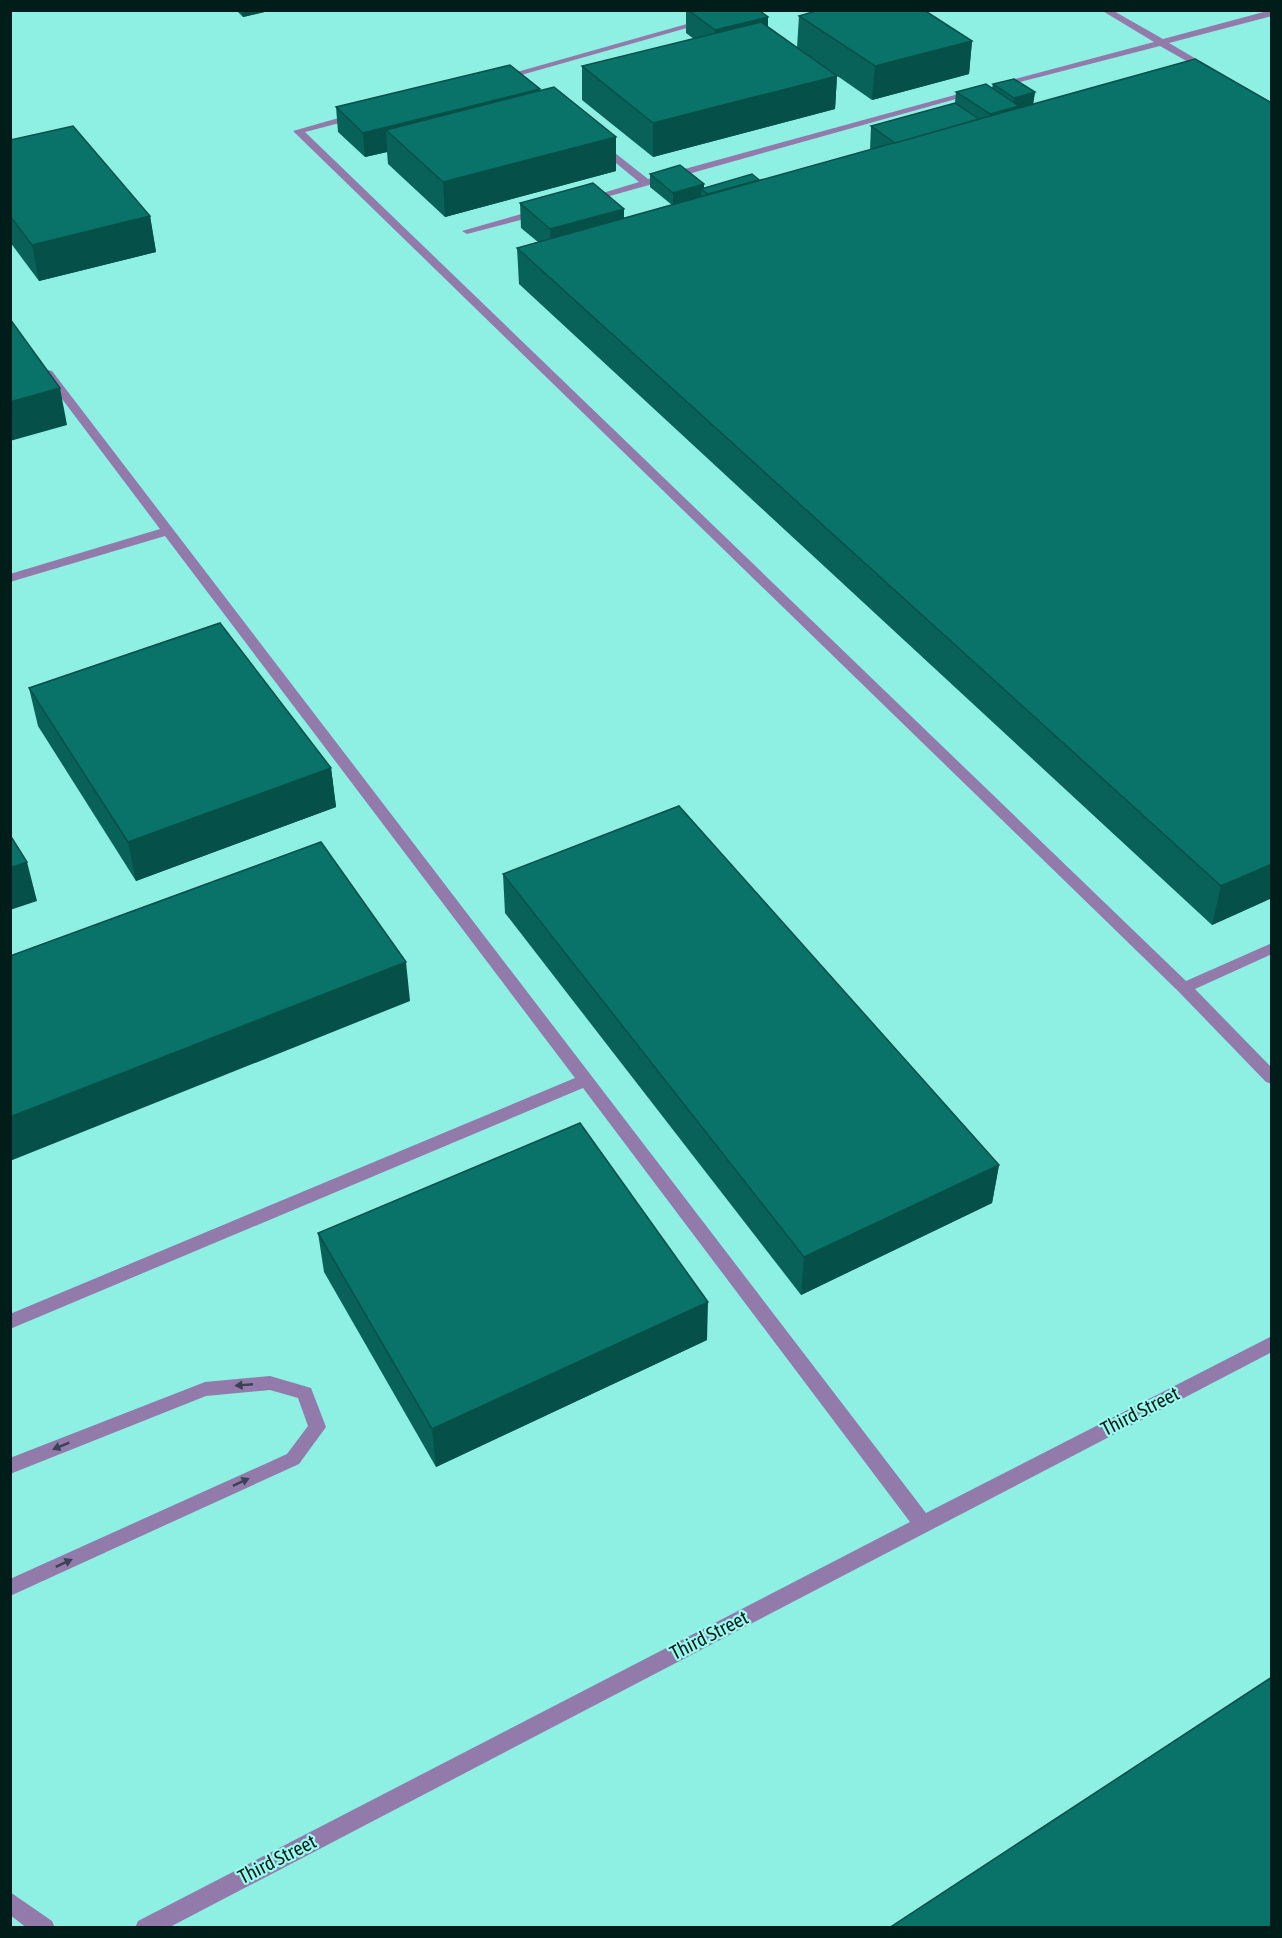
<svg xmlns="http://www.w3.org/2000/svg" width="1282" height="1938" font-family="'Asap Condensed',sans-serif">
<style>
.lines{fill:none;stroke-linecap:round;stroke-linejoin:round}
.minor{fill:#927bab;fill-rule:evenodd}
.wall{fill:#08625a}
.shaded-wall{fill:#06504a}
.building{fill:#097269;stroke:#06504a;stroke-width:1.5}
.oneway{fill:#3a4354}
.labels{text-anchor:middle;stroke-width:4.5;stroke-linejoin:round;paint-order:stroke}
.near-street-label{font-size:20px;fill:#001d1a;stroke:#9bfcf0}
</style>
<rect width="100%" height="100%" fill="#8eefe3"/>
<g class="lines">
<g class="minor">
<path d="M1101,10H1112L1163,39L1271,10L1272,16L1169,43L1210,67V71H1204L1160,46L996,88V84L1154,42Z"/>
<path d="M701,20L708,22L504,80L496,78Z"/>
<path d="M973,90L981,92L592,201L583,199L639,182L599,149V145H605L648,179Z"/>
<path d="M356,113L361,116L359,118L305,132L1186,981L1272,943V954L1195,989L1272,1068V1084L1266,1082L1179,992L293,131Z"/>
<path d="M539,209L544,212L543,214L467,234L462,231Z"/>
<path d="M48,370L52,371L926,1513L1272,1336V1352L168,1928H135L138,1921L910,1522L583,1088L10,1329V1314L575,1078L165,536L10,582V574L160,529L44,375L42,373Z"/>
<path d="M270,1376L311,1388L326,1427L299,1464L10,1596V1579L287,1454L308,1426L298,1398L270,1390L206,1396L10,1474V1458L205,1382Z"/>
<path d="M10,1892L52,1921L55,1928H27L10,1915Z"/>
</g>
</g>
<g class="wall">
<path d="M236,10H273L243,17Z"/>
<path d="M686,10H759L768,17V27L797,48L799,16L972,41L969,74L872,100L823,66L837,76L835,109L653,157L582,100V66L694,39L686,33Z"/>
<path d="M993,84L1035,92L1033,104L1272,103V898L1212,925L519,284L517,248L538,242L521,228L520,203L624,218L672,205L650,187V174L704,188L759,181L870,150L871,126L955,103L956,92L992,88Z"/>
<path d="M540,89V91L616,171L445,217L388,164L387,152L365,157L338,132L336,107Z"/>
<path d="M10,140L150,216L156,252L39,281L10,242Z"/>
<path d="M29,688L331,768L336,807L136,881L38,726Z"/>
<path d="M503,874L999,1165L992,1203L801,1295L505,913Z"/>
<path d="M318,1233L707,1340L436,1467L324,1272Z"/>
</g>
<g class="shaded-wall">
<path d="M242,10H273L243,17Z"/>
<path d="M768,17L767,40L714,53L715,30Z"/>
<path d="M972,41L969,74L872,100L875,66Z"/>
<path d="M837,76L835,109L653,157V123Z"/>
<path d="M540,89L541,113L386,130L387,152L365,157L363,133Z"/>
<path d="M1035,92L1033,105L988,127L990,114L1012,108L1014,98Z"/>
<path d="M616,137V171L445,217L443,182Z"/>
<path d="M704,184V191L701,189V198L673,206V193Z"/>
<path d="M624,209V234L551,254L550,229Z"/>
<path d="M150,216L156,252L39,281L32,245Z"/>
<path d="M60,388L67,425L10,441V402Z"/>
<path d="M331,768L336,807L136,881L128,842Z"/>
<path d="M27,862L37,901L10,910V868Z"/>
<path d="M1272,864V898L1212,925L1221,886Z"/>
<path d="M406,962L410,1001L10,1161V1117Z"/>
<path d="M999,1165L992,1203L801,1295L804,1257Z"/>
<path d="M708,1302L707,1340L436,1467L432,1429Z"/>
</g>
<g class="building">
<path d="M688,10H759L768,17L715,30Z"/>
<path d="M819,10H924L972,41L875,66L799,16Z"/>
<path d="M761,22L837,76L653,123L582,66Z"/>
<path d="M1195,59L1272,103V864L1221,886L517,248Z"/>
<path d="M510,65L540,89L363,133L336,107Z"/>
<path d="M1014,79L1035,92L1014,98L993,84Z"/>
<path d="M986,84L1019,106L990,114L956,92Z"/>
<path d="M554,87L616,137L443,182L386,130Z"/>
<path d="M955,103L979,119L895,143L871,126Z"/>
<path d="M73,126L150,216L32,245L10,216V140Z"/>
<path d="M680,165L704,184L673,193L650,174Z"/>
<path d="M752,174L759,180L708,194L701,189Z"/>
<path d="M593,183L624,209L550,229L520,203Z"/>
<path d="M10,319L60,388L10,402Z"/>
<path d="M220,623L331,768L128,842L29,688Z"/>
<path d="M679,806L999,1165L804,1257L503,874Z"/>
<path d="M10,835L27,862L10,868Z"/>
<path d="M321,842L406,962L10,1117V956Z"/>
<path d="M580,1123L708,1302L432,1429L318,1233Z"/>
<path d="M1272,1677V1928H889Z"/>
</g>
<defs><path id="oneway-solid" d="M-6-.8H1V-3.2L6.5 0L1 3.2V.8H-6Z" transform="scale(1.5)"/></defs>
<g class="oneway">
<use href="#oneway-solid" transform="translate(244 1385) rotate(175)"/>
<use href="#oneway-solid" transform="translate(61 1446) rotate(158)"/>
<use href="#oneway-solid" transform="translate(241 1482) rotate(-25)"/>
<use href="#oneway-solid" transform="translate(64 1563) rotate(-25)"/>
</g>
<g class="labels">
<g class="near-street-label">
<text transform="translate(1140 1411) rotate(-27)" y="7">Third Street</text>
<text transform="translate(709 1635) rotate(-27)" y="7">Third Street</text>
<text transform="translate(277 1859) rotate(-27)" y="7">Third Street</text>
</g>
</g>
<rect width="1282" height="1938" fill="none" stroke="#001d1a" stroke-width="24"/>
</svg>
